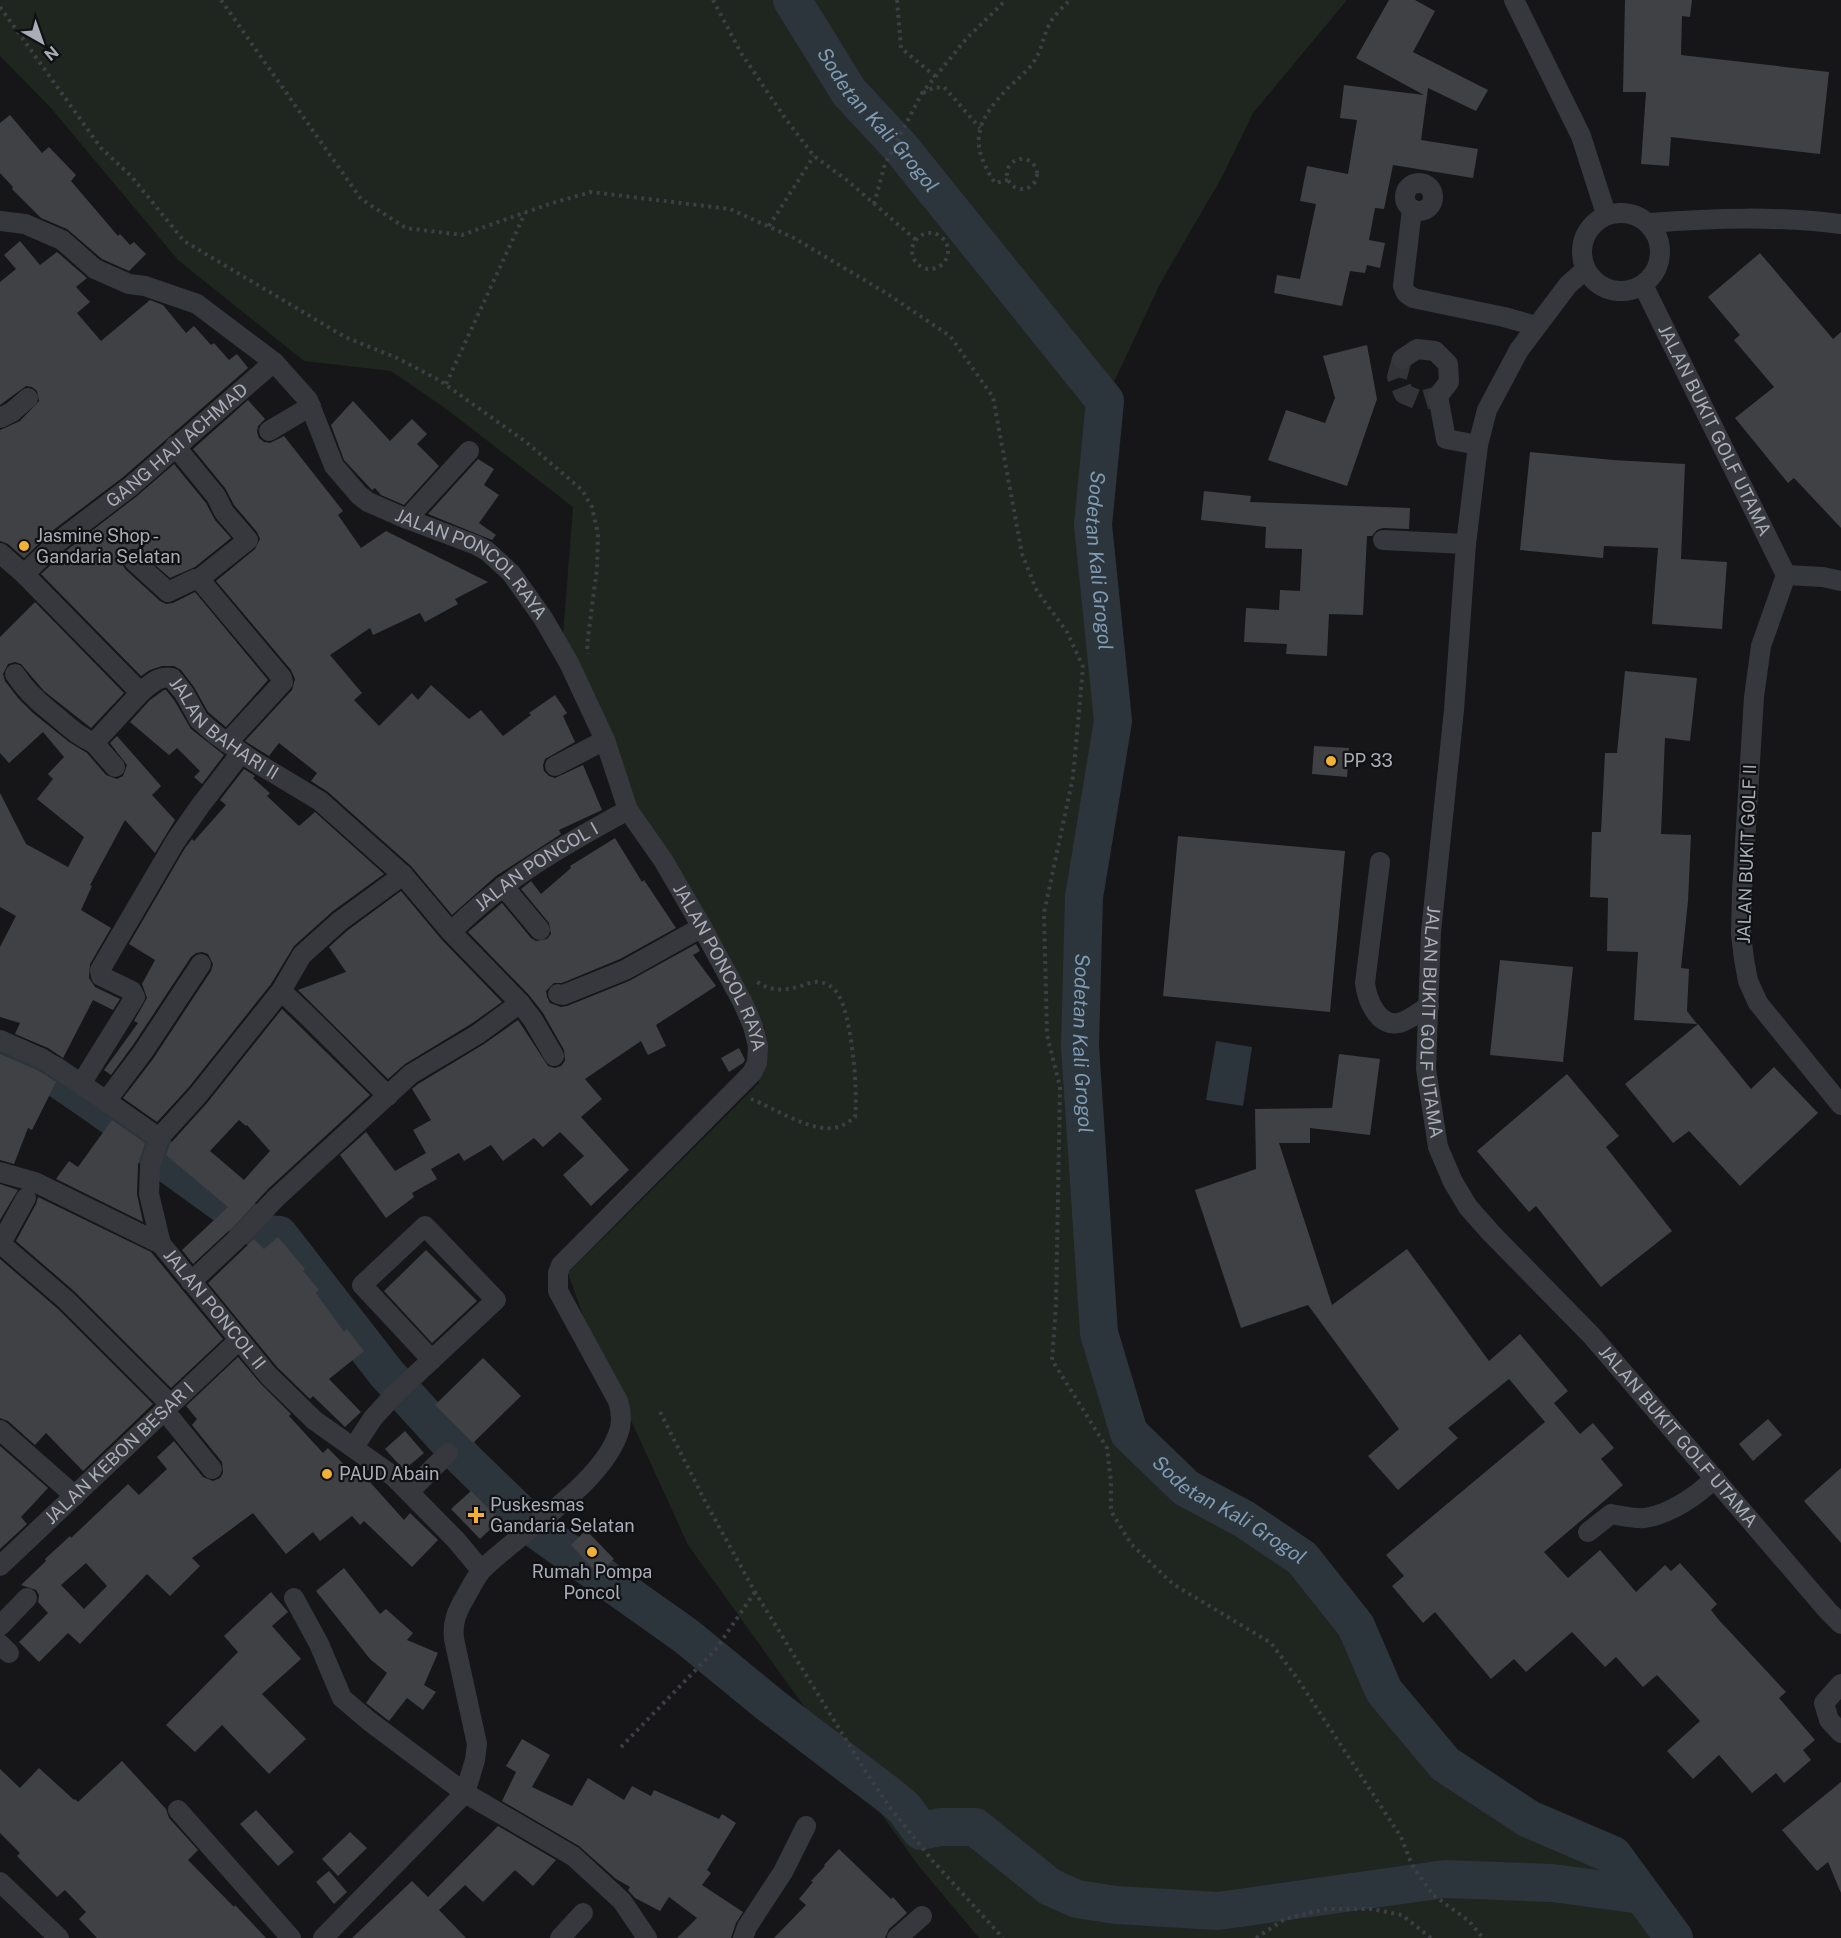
<svg xmlns="http://www.w3.org/2000/svg" width="1841" height="1938" font-family="'Public Sans',sans-serif">
<style>
.green{fill:#1e261f}
.water{fill:#2c353c}
.lines{fill:none;stroke-linecap:round;stroke-linejoin:round}
.river{stroke:#2c353c;stroke-width:38}
.building{fill:#404145;fill-rule:evenodd}
.minor-tunnel{stroke:#333438;stroke-width:20;stroke-dasharray:20 10;stroke-linecap:butt}
.path{stroke:#3d3f44;stroke-width:4;stroke-dasharray:3 4.5;stroke-linecap:butt}
.minor{stroke:#37383d;stroke-width:20}
.poi-dot{fill:#f2b134;stroke:#111113;stroke-width:2}
.labels{text-anchor:middle;stroke-width:4.5;stroke-linejoin:round;paint-order:stroke}
.street-label{font-size:18px;fill:#a8adb8;stroke:#111113}
.poi-label{font-size:18px;fill:#a8adb8;stroke:#111113;text-anchor:start}
.water-label{font-size:20px;font-style:italic;fill:#7f9bb3;stroke:#111113}
</style>
<rect width="100%" height="100%" fill="#161618"/>
<path class="green" d="M0,0H1347L1253,113L1222,177L1161,282L1105,401L1093,525L1113,721L1084,897L1080,1046L1099,1333L1129,1433L1186,1488L1244,1519L1302,1558L1356,1626L1384,1691L1445,1764L1529,1819L1613,1855L1674,1938H979L918,1865L688,1545L582,1313L568,1273L759,1083L765,1028L713,928L641,824L562,648L573,507L445,408L391,371L304,361L178,260L51,108L0,56Z"/>
<path class="water" d="M1216,1041L1252,1047L1243,1106L1206,1100Z"/>
<g class="lines">
<g class="river">
<path id="s1" d="M792,0L849,92L901,148L1105,401L1093,525L1113,721L1084,897L1080,1046L1099,1333L1129,1433L1186,1488L1244,1519L1302,1558L1356,1626L1384,1691L1445,1764L1529,1819L1613,1855L1674,1938"/>
<path d="M0,1051L51,1074L92,1102L141,1137L164,1161L265,1234L279,1235L387,1374L465,1460L538,1531L686,1636L769,1704L891,1797L904,1808L921,1831L940,1827H975L1050,1887L1077,1899L1116,1905L1218,1911L1445,1879L1552,1883L1642,1895"/>
</g>
</g>
<g class="building">
<path d="M1389,0H1415L1435,11L1413,52L1488,90L1476,111L1428,88L1421,140L1478,149L1473,178L1393,165L1384,209L1375,208L1369,240L1385,243L1380,268L1367,265L1365,273L1350,271L1342,306L1274,293L1277,275L1300,279L1316,204L1300,201L1307,166L1348,174L1357,120L1340,118L1344,85L1424,95L1356,58Z"/>
<path d="M1625,0H1692L1690,17L1682,16L1681,55L1829,72L1820,154L1671,137L1669,166L1641,164L1646,92H1623Z"/>
<path d="M10,115L42,153L49,147L76,175L71,181L118,236L120,234L130,245L134,242L146,254L129,271L102,259L67,229L41,218L12,189L13,187L0,173V123Z"/>
<path d="M20,241L40,265L57,252L87,278L76,287L90,302L77,313L101,341L150,300L163,305L186,333L194,326L211,345L214,343L229,360L237,354L248,368L122,478L52,531L24,558L8,544L0,541V430L20,421L39,401L37,391L32,387L26,386L0,405V282L16,269L4,255Z"/>
<path d="M1760,253L1833,339L1841,332V528L1794,478L1788,483L1735,418L1774,387L1734,340L1740,335L1708,297Z"/>
<path d="M1367,345L1377,399L1347,486L1268,460L1286,410L1325,423L1335,398L1323,356Z"/>
<path d="M248,400L265,419L258,426L257,432L259,438L264,442L270,443L284,436L343,511L338,515L361,548L386,531L488,582L455,599L458,604L425,622L420,613L373,635L370,628L330,655L362,693L354,700L379,726L412,693L418,700L431,685L469,719L481,710L503,736L531,715L529,713L555,695L567,713L563,716L575,742L545,759L543,765L544,771L549,776L555,778L583,765L602,810L559,830L561,834L496,876L452,915L411,866L328,792L311,781L317,773L279,743L269,756L245,741L292,690L295,679L291,670L216,581L255,549L260,539L257,532L234,505L225,488L193,449Z"/>
<path d="M353,401L390,441L412,419L427,434L417,444L439,466L404,505L381,495L375,488L372,490L344,460L331,425Z"/>
<path d="M1530,452L1613,460L1685,464L1681,559L1727,562L1722,629L1652,624L1658,548L1604,546L1603,558L1520,550Z"/>
<path d="M478,459L494,469L484,485L499,495L479,523L496,535L492,540L428,514Z"/>
<path d="M174,464L206,503L215,520L231,538L195,567L170,578L137,549H131L126,553L122,558V564L126,570L160,601L166,604L173,603L195,592L268,680L226,727L208,712L194,687L181,670L174,666H162L150,670L141,676L41,574L67,550L137,496Z"/>
<path d="M1204,491L1251,496L1250,502L1410,508L1409,529L1383,528L1377,530L1372,536H1367L1363,615L1329,614L1327,656L1286,654L1287,644L1244,642L1246,608L1279,610L1280,590L1300,591L1302,549L1265,548L1266,527L1201,520Z"/>
<path d="M35,602L124,693L91,728L44,691L21,664L15,662L8,664L3,674L5,681L18,698L33,713L69,742L87,753L106,775L117,779L123,776L127,765L110,743L117,736L161,786L152,795L175,820L155,853L125,820L90,885L92,886L81,910L111,928L90,964L89,978L95,987L120,999L113,1010L93,1000L63,1058L48,1048L15,1034L20,1023L0,1017V947L16,916L0,907V793L26,844L68,867L84,837L37,799L53,779L48,774L64,757L43,732L9,763L0,753V637Z"/>
<path d="M1625,671L1697,678L1690,741L1665,738L1661,834L1691,835L1688,901L1681,968L1689,969L1687,1011L1697,1024L1634,1020L1638,952L1607,951L1608,898L1590,897L1592,832H1601L1605,753H1617Z"/>
<path d="M164,690H166L174,700L191,729L224,755L202,784L194,777L200,771L177,748L169,755L130,722L150,700Z"/>
<path d="M1314,746L1349,748L1347,777L1312,774Z"/>
<path d="M244,769L255,776L253,778L270,793L267,796L299,826L315,812L384,874L333,911L294,946L271,984L189,1087L157,1122L123,1098L153,1059L211,971L213,964L208,954L202,952L196,953L191,957L133,1045L111,1075L104,1070L138,1023L134,1021L147,998L142,984L155,960L129,944L185,848L192,839L194,841L226,805L220,800Z"/>
<path d="M1178,836L1345,851L1330,1012L1163,996Z"/>
<path d="M615,838L642,882L644,880L676,928L620,959L562,983H554L546,991L547,997L550,1003L561,1007L567,1006L629,981L696,944L700,951L693,955L716,986L656,1025L666,1046L648,1055L641,1041L585,1079L602,1099L581,1117L629,1170L591,1206L563,1175L584,1156L560,1132L543,1147L534,1138L503,1161L491,1145L464,1161L459,1153L431,1169L437,1179L412,1193L414,1197L386,1218L340,1155L366,1132L395,1171L426,1153L413,1130L431,1120L412,1089L418,1084L484,1044L518,1020L548,1066L555,1068L561,1066L565,1061L564,1050L543,1013L529,995L468,932L502,903L531,938L536,941L547,939L551,934L549,923L521,889L531,881L541,894L571,868L570,866Z"/>
<path d="M401,891L442,940L502,1002L471,1024L405,1064L388,1079L298,990L346,972L329,947L348,930Z"/>
<path d="M1500,960L1573,967L1563,1062L1490,1055Z"/>
<path d="M282,1009L370,1095L268,1189L235,1225L193,1264L182,1250L228,1207L166,1155L170,1144L207,1103ZM239,1120L246,1126L247,1125L270,1151L244,1180L210,1151Z"/>
<path d="M1698,1024L1751,1089L1774,1067L1818,1113L1740,1186L1689,1131L1673,1143L1625,1084Z"/>
<path d="M739,1048L745,1060L743,1063L729,1072L721,1058Z"/>
<path d="M0,1054L37,1070L56,1082L32,1130L28,1128L14,1164L0,1160Z"/>
<path d="M1339,1054L1380,1059L1370,1135L1310,1128V1143H1279L1332,1305L1407,1249L1489,1361L1520,1334L1568,1391L1554,1403L1580,1434L1593,1423L1614,1448L1601,1459L1623,1485L1544,1552L1568,1578L1600,1550L1636,1592L1665,1565L1671,1571L1680,1563L1717,1604L1711,1610L1718,1619L1786,1692L1779,1698L1815,1740L1803,1750L1811,1760L1784,1783L1776,1773L1752,1793L1719,1755L1693,1779L1667,1751L1700,1721L1657,1675L1643,1687L1616,1657L1605,1667L1572,1632L1526,1672L1514,1659L1491,1679L1435,1612L1423,1623L1392,1586L1404,1576L1386,1555L1545,1422L1509,1379L1448,1428L1458,1438L1398,1490L1368,1456L1399,1429L1308,1305L1241,1328L1195,1190L1256,1169L1255,1109L1332,1108Z"/>
<path d="M1567,1074L1619,1136L1606,1147L1672,1231L1601,1287L1536,1206L1529,1212L1477,1151Z"/>
<path d="M112,1120L145,1143L138,1165L137,1194L143,1222L56,1179L69,1161L78,1167Z"/>
<path d="M0,1184L18,1190L0,1220Z"/>
<path d="M38,1197L151,1252L223,1339L171,1388L74,1291L16,1241L36,1204Z"/>
<path d="M278,1237L305,1269L303,1271L319,1290L316,1293L344,1332L347,1329L364,1351L329,1379L361,1412L345,1427L313,1396L310,1399L277,1367L208,1283L254,1239L264,1249Z"/>
<path d="M426,1250L477,1301L432,1343L384,1291Z"/>
<path d="M0,1259L58,1309L153,1404L83,1471L46,1433L35,1445L8,1421L0,1418Z"/>
<path d="M238,1357L260,1383L291,1414L289,1416L323,1453L328,1448L355,1476L360,1471L404,1520L410,1513L438,1540L412,1567L364,1521L360,1525L352,1516L320,1541L313,1532L286,1554L253,1513L192,1558L200,1566L170,1596L147,1574L80,1644L68,1633L39,1662L19,1642L48,1613L38,1602L39,1595L36,1590L21,1585L46,1561L45,1559L70,1536L71,1538L128,1484L139,1495L167,1469L157,1457L174,1441L203,1477L213,1481L220,1478L223,1473L222,1462L192,1425L197,1419L186,1406ZM86,1563L107,1586L84,1609L61,1585Z"/>
<path d="M483,1358L521,1396L473,1443L435,1405Z"/>
<path d="M1768,1419L1782,1435L1753,1461L1739,1444Z"/>
<path d="M405,1431L424,1453L404,1470L385,1449Z"/>
<path d="M0,1446L48,1488L21,1517L27,1524L0,1549Z"/>
<path d="M1841,1468V1543L1804,1501Z"/>
<path d="M471,1491L500,1520L480,1539L451,1509Z"/>
<path d="M586,1530L614,1559L598,1574L571,1545Z"/>
<path d="M344,1568L380,1614L386,1609L413,1633L407,1640L438,1653L424,1685L436,1692L423,1710L407,1698L389,1721L366,1703L387,1673L370,1659L316,1591Z"/>
<path d="M271,1592L288,1612L272,1626L301,1659L262,1694L306,1739L269,1774L222,1725L195,1752L166,1725L238,1652L224,1636Z"/>
<path d="M522,1739L550,1755L532,1787L572,1806L588,1778L624,1800L632,1786L651,1796L654,1790L719,1819L722,1814L736,1823L707,1870L711,1873L702,1885L743,1912L736,1923L731,1938H677L697,1918L669,1897L660,1911L635,1898L628,1890L630,1887L616,1879L579,1846L502,1801L516,1772L506,1766Z"/>
<path d="M122,1761L166,1809L169,1818L198,1850L188,1860L234,1907L235,1905L266,1938H97L79,1919L86,1912L65,1890L57,1897L17,1856L20,1853L0,1833V1769L20,1788L39,1768L74,1800L75,1799L78,1802Z"/>
<path d="M1841,1782V1893L1828,1862L1817,1871L1782,1830Z"/>
<path d="M256,1810L294,1852L278,1866L240,1824Z"/>
<path d="M498,1826L556,1860L533,1886L515,1870L483,1902L465,1885L439,1910L466,1938H352L412,1881L428,1897Z"/>
<path d="M350,1832L367,1848L338,1876L322,1859Z"/>
<path d="M839,1849L891,1899L893,1897L907,1913L889,1929L885,1938H774L806,1905L799,1899L813,1882L811,1881L825,1866L824,1865Z"/>
<path d="M329,1871L347,1892L334,1904L316,1882Z"/>
</g>
<g class="lines">
<path class="minor-tunnel" d="M1402,359L1397,377L1404,394L1421,401L1438,396"/>
<g class="path">
<path d="M221,0L361,199L406,228L462,235L549,204L591,192L730,209L794,238L886,293L950,336L993,397L1022,554L1037,591L1067,632L1083,667L1073,777L1044,913L1047,1035L1060,1087L1056,1305L1052,1360L1107,1448L1111,1482V1511L1131,1544L1173,1584L1271,1643L1297,1678L1401,1837L1412,1865L1433,1895L1469,1921L1483,1938"/>
<path d="M713,0L741,53L785,118L814,156L848,181L916,240"/>
<path d="M897,0L901,48L936,77"/>
<path d="M0,7L101,148L131,176L184,241L345,337L397,358L439,380L526,442L582,490L592,507L598,534L597,568L587,645L588,654"/>
<path d="M923,93L933,88L944,87L980,128"/>
<circle cx="1022" cy="174" r="15"/>
<path d="M1008,180L995,183C967,141 977,120 1010,86C1018,79 1027,71 1033,63C1043,48 1042,39 1049,25C1053,16 1063,7 1070,0"/>
<path d="M874,204L885,164L922,93L966,39L1006,0"/>
<path d="M769,226L814,156"/>
<circle cx="930" cy="251" r="18"/>
<path d="M446,384L525,213"/>
<path d="M751,1099C775,1108 818,1138 843,1125C847,1123 851,1120 855,1117C858,1090 852,1017 838,994C833,987 827,983 819,982C813,981 807,984 801,986C784,991 768,992 754,979"/>
<path d="M660,1412L707,1505L755,1592L864,1769L891,1809L932,1860L1003,1938"/>
<path d="M621,1747L716,1649L755,1592"/>
<path d="M1256,1938L1285,1919L1326,1909H1371L1402,1915L1431,1938"/>
</g>
<g class="minor">
<path d="M1514,0L1581,136L1606,214"/>
<circle cx="1419" cy="197" r="14"/>
<path d="M1412,209L1403,286L1406,293L1413,298L1504,317L1536,326"/>
<circle cx="1621" cy="252" r="39"/>
<path id="s2" d="M0,221L25,224L62,240L95,269L129,284L145,286L197,304L274,362L308,400L334,466L359,495L368,502L407,519L476,545L487,551L511,573L543,618L569,663L605,740L628,810L663,860L702,927L743,1003L753,1026L758,1046L757,1063L752,1073L561,1265L558,1273V1291L618,1401C621,1410 622,1418 620,1428C606,1482 522,1530 483,1569C476,1576 471,1587 466,1596C457,1611 452,1622 454,1639L477,1744L475,1760L465,1793L323,1938"/>
<path d="M1649,223C1714,218 1777,216 1841,224"/>
<path id="s3" d="M1585,270L1568,285L1519,350L1487,410L1478,445L1466,544L1454,710L1431,932L1426,1069L1438,1147L1453,1182L1468,1207L1491,1233L1592,1336L1828,1611L1841,1624"/>
<path id="s4" d="M1643,285L1786,575"/>
<path d="M1402,359L1417,349L1435,351L1448,364L1449,382L1438,396L1446,439L1478,445"/>
<path d="M0,418L12,412L28,398"/>
<path d="M269,431L311,406"/>
<path d="M175,446L216,496L224,512L248,540L199,579"/>
<path d="M407,519L469,451"/>
<path d="M1383,540L1466,544"/>
<path id="s5" d="M0,553L24,574L134,686L142,691C151,684 159,675 172,678L184,693L199,720L215,734L252,760L320,801L403,875L451,932L520,1003L533,1020L554,1056"/>
<path d="M134,561L168,592L195,579H199L282,678L283,682L227,743"/>
<path id="s6" d="M24,574L59,541L130,487L274,362"/>
<path d="M1786,575L1761,646L1754,697L1742,891L1741,934L1744,959L1748,981L1758,1003L1841,1105"/>
<path d="M1786,575L1823,577L1841,581"/>
<path d="M15,674C25,690 37,701 51,712C66,724 76,735 94,743"/>
<path d="M555,766L605,740"/>
<path d="M115,767L94,743L142,691"/>
<path d="M1380,862L1365,983C1367,1000 1378,1027 1399,1023C1410,1020 1420,1011 1429,1006"/>
<path id="s7" d="M403,875L340,921L302,955L281,991L198,1095L159,1138L150,1166L149,1194L161,1244L268,1375L314,1420L393,1476L456,1540L481,1570"/>
<path d="M503,886L540,930"/>
<path id="s8" d="M451,932C505,878 562,846 628,810"/>
<path d="M281,991C318,1024 352,1061 388,1096"/>
<path d="M558,994L563,995L625,970L702,927"/>
<path d="M0,1040L43,1059L106,1101L159,1138"/>
<path d="M81,1084L135,997L132,991L101,976L100,970L175,842L200,806L241,753"/>
<path d="M106,1101L143,1052L201,964"/>
<path d="M0,1172L35,1182L161,1244"/>
<path d="M1,1244L66,1300L170,1404"/>
<path d="M0,1245L26,1198"/>
<path d="M191,1282L243,1233L276,1198L411,1074L478,1034L520,1003"/>
<path d="M164,1410L212,1469"/>
<path d="M0,1430L75,1496"/>
<path d="M354,1447L373,1418L395,1394L496,1300L425,1226L362,1285L432,1360"/>
<path d="M409,1492L448,1453"/>
<path d="M1588,1532L1611,1514C1622,1516 1635,1519 1645,1518C1670,1514 1697,1496 1715,1478"/>
<path id="s9" d="M0,1566L238,1341"/>
<path d="M294,1598L319,1644L342,1698L369,1721L465,1793L573,1856L622,1901L647,1938"/>
<path d="M0,1626L27,1598"/>
<path d="M0,1644L9,1653"/>
<path d="M1841,1684L1824,1703L1829,1720L1841,1733"/>
<path d="M178,1810L291,1938"/>
<path d="M0,1882L59,1938"/>
<path d="M560,1938L583,1913"/>
<path d="M743,1938L747,1927L783,1872L806,1826"/>
<path d="M897,1938L922,1916"/>
</g>
</g>
<g class="poi-dot">
<circle cx="24" cy="546" r="6"/>
<circle cx="1331" cy="761" r="6"/>
<circle cx="327" cy="1474" r="6"/>
<path d="M473 1506h6v6h6v6h-6v6h-6v-6h-6v-6h6z"/>
<circle cx="592" cy="1552" r="6"/>
</g>
<g class="labels">
<g class="street-label">
<text dy="6" stroke="none"><textPath href="#s4" startOffset="162">JALAN BUKIT GOLF UTAMA</textPath></text>
<text dy="6" stroke="none"><textPath href="#s6" startOffset="200">GANG HAJI ACHMAD</textPath></text>
<text dy="6" stroke="none"><textPath href="#s2" startOffset="609">JALAN PONCOL RAYA</textPath></text>
<text dy="6" stroke="none"><textPath href="#s5" startOffset="306">JALAN BAHARI II</textPath></text>
<text transform="translate(1747 854) rotate(-88)" y="6">JALAN BUKIT GOLF II</text>
<text dy="6" stroke="none"><textPath href="#s8" startOffset="108">JALAN PONCOL I</textPath></text>
<text dy="6" stroke="none"><textPath href="#s2" startOffset="1096">JALAN PONCOL RAYA</textPath></text>
<text dy="6" stroke="none"><textPath href="#s3" startOffset="788">JALAN BUKIT GOLF UTAMA</textPath></text>
<text dy="6" stroke="none"><textPath href="#s7" startOffset="555">JALAN PONCOL II</textPath></text>
<text dy="6" stroke="none"><textPath href="#s3" startOffset="1292">JALAN BUKIT GOLF UTAMA</textPath></text>
<text dy="6" stroke="none"><textPath href="#s9" startOffset="164">JALAN KEBON BESAR I</textPath></text>
</g>
<g class="poi-label">
<text x="36" y="542">Jasmine Shop -<tspan x="36" dy="21">Gandaria Selatan</tspan></text>
<text x="1343" y="767">PP 33</text>
<text x="339" y="1480">PAUD Abain</text>
<text x="490" y="1511">Puskesmas<tspan x="490" dy="21">Gandaria Selatan</tspan></text>
<text x="592" y="1578" text-anchor="middle">Rumah Pompa<tspan x="592" dy="21">Poncol</tspan></text>
</g>
<g class="water-label">
<text dy="7" stroke="none"><textPath href="#s1" startOffset="148">Sodetan Kali Grogol</textPath></text>
<text dy="7" stroke="none"><textPath href="#s1" startOffset="670">Sodetan Kali Grogol</textPath></text>
<text dy="7" stroke="none"><textPath href="#s1" startOffset="1156">Sodetan Kali Grogol</textPath></text>
<text dy="7" stroke="none"><textPath href="#s1" startOffset="1678">Sodetan Kali Grogol</textPath></text>
</g>
</g>
<g transform="translate(42 42) rotate(140)" stroke="#111113" stroke-width="4.5" paint-order="stroke">
<path d="M0-4.5L10 22L0 15L-10 22Z" fill="#a8adb8"/>
<text y="-9" font-size="16" font-weight="bold" text-anchor="middle" fill="#a8adb8">N</text>
</g>
</svg>
